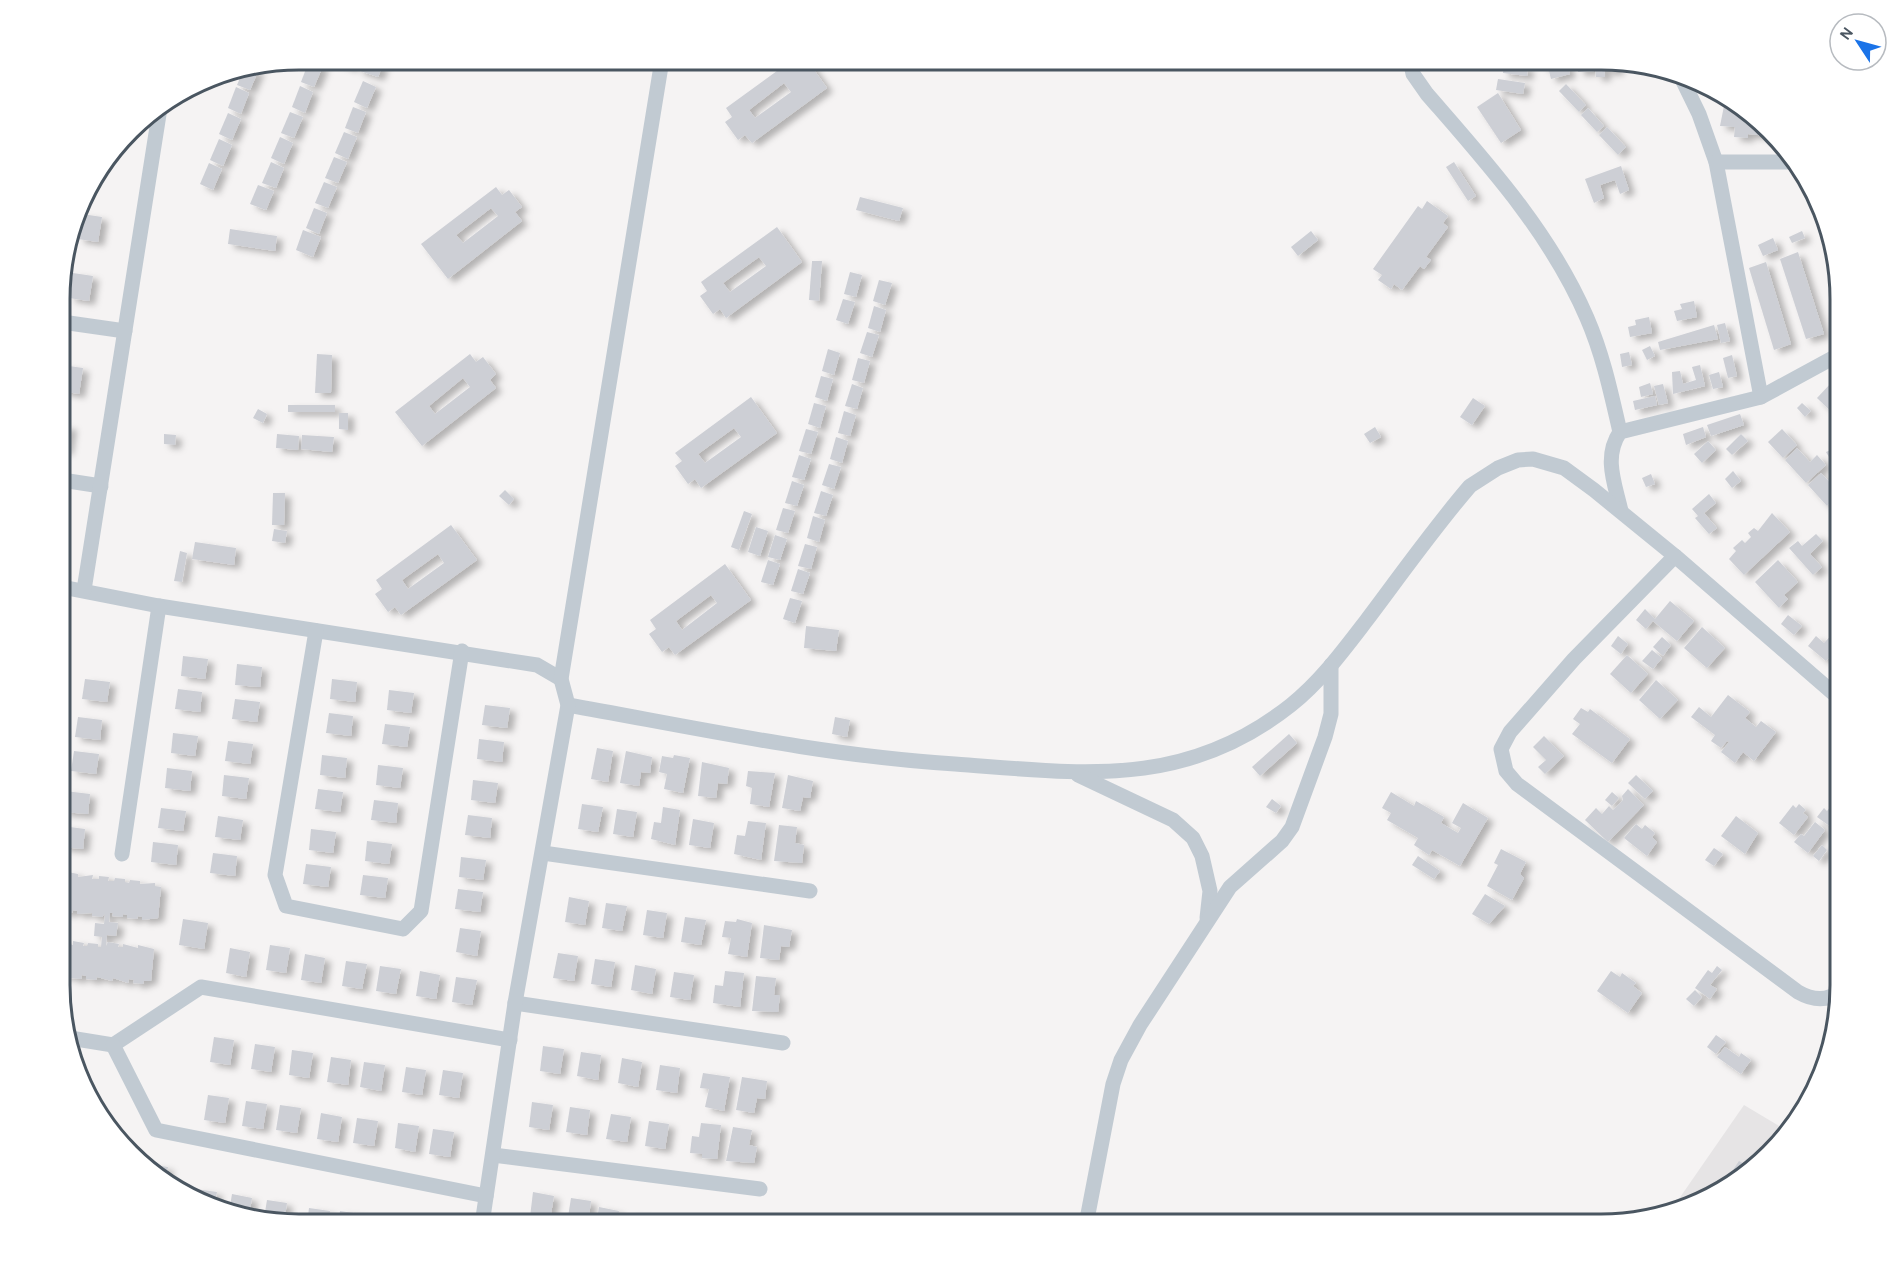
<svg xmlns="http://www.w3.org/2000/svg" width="1900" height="1284" font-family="Karla,sans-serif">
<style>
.education{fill:#e6e4e5}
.building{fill:#cdcfd5;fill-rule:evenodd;filter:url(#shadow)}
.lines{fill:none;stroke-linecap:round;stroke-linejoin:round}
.minor{stroke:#c1cad2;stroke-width:15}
.rim{fill:none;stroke:#4a5661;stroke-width:3}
</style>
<defs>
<filter id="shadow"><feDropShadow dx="6" dy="4" stdDeviation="3" flood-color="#0004"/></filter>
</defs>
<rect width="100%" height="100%" fill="#f5f3f3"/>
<path class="education" d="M1744,1105L1786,1130L1720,1192L1674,1206Z"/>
<g class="building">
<path d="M331,60H355L352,68Z"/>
<path d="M361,60L383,65L378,77L357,70Z"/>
<path d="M792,60H807L827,88L752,143L745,135L738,140L725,122L732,117L726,108ZM784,83L791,92L755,118L749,110Z"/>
<path d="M1541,60H1559L1561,65L1567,63L1570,74L1551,79L1548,67L1543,68Z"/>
<path d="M1578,60H1593L1594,71L1578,72Z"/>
<path d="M1595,60L1604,61L1605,77H1596Z"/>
<path d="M309,61L323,66L314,87L301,82Z"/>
<path d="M1606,61L1618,63V71H1606Z"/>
<path d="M1504,64L1528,67L1527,76L1503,73Z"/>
<path d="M259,69L250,90L237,85L243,71Z"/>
<path d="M1498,79L1525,83L1523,94L1496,90Z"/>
<path d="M363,81L376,87L367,108L354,102Z"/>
<path d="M1566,84L1586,105L1579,112L1559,91Z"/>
<path d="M300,86L313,92L305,113L292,107Z"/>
<path d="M236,87L249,93L241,114L228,108Z"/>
<path d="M1498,93L1521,130L1501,143L1477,107Z"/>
<path d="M1726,96L1734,100L1767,136L1748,134V138L1734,137L1735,127L1720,126Z"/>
<path d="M353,107L366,112L358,133L345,128Z"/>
<path d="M1588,108L1604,126L1597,132L1581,115Z"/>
<path d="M290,112L303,117L294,138L281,133Z"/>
<path d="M228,113L241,119L232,140L219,134Z"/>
<path d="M1607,127L1626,147L1618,155L1599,135Z"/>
<path d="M344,132L357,137L348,159L335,153Z"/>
<path d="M280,137L293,143L284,164L271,158Z"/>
<path d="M219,139L232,145L223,166L210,160Z"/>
<path d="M334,157L347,162L338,183L325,178Z"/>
<path d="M271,162L284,168L276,188L262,183Z"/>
<path d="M1454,162L1476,196L1468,201L1446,167Z"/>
<path d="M209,163L222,169L213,190L200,184Z"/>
<path d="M1621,166L1629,190L1620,194L1615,180L1600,185L1604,198L1594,203L1585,179Z"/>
<path d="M324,182L337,187L328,208L315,203Z"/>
<path d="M258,185L274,191L266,210L250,204Z"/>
<path d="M496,187L502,195L509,190L522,207L515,212L522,221L448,279L421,244ZM491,208L498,216L463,243L456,235Z"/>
<path d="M860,197L903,208L899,221L856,210Z"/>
<path d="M1427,201L1448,216L1443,223L1448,227L1426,257L1431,260L1424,269L1420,266L1402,290L1394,284L1391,289L1378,280L1382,275L1373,269L1418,206L1422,209Z"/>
<path d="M314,208L327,213L319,234L306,228Z"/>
<path d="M82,214L102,217L98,242L78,239Z"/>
<path d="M777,227L802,262L726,318L720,309L713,314L700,296L707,291L701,282ZM759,257L766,266L730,292L723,283Z"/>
<path d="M230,229L277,236L275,251L228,244Z"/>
<path d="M303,230L321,237L313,257L296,250Z"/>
<path d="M1311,231L1318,240L1298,256L1291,247Z"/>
<path d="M1802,231L1805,238L1792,243L1789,237Z"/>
<path d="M1773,238L1778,250L1763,256L1758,245Z"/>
<path d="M1798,252L1824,334L1806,339L1780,259Z"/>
<path d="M812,261H822L819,301L809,300Z"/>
<path d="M1766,262L1791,344L1774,350L1749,268Z"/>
<path d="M850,272L862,275L856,297L844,294Z"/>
<path d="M73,273L93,276L89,301L69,298Z"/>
<path d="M879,280L892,283L885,305L873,301Z"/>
<path d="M843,299L855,302L848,324L836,320Z"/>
<path d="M1694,301L1697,317L1677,321L1674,311L1682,309L1680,304Z"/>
<path d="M874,306L886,310L880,332L868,328Z"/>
<path d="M1649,317L1652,333L1630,337L1628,327L1636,325L1635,320Z"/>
<path d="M1725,323L1730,341L1721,343L1717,325Z"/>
<path d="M1714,325L1718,339L1660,350L1658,342Z"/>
<path d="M867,332L879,335L872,357L860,353Z"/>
<path d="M1650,346L1655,356L1647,360L1642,350Z"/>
<path d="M828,349L840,353L834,375L822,371Z"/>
<path d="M1629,352L1632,365L1622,367L1620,354Z"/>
<path d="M317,354L332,355L331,393H315Z"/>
<path d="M470,354L476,362L483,357L496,374L490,380L496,388L422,446L395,412ZM463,378L470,387L435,414L429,406Z"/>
<path d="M1732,355L1737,376L1728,378L1723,358Z"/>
<path d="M858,358L870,361L864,383L852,380Z"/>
<path d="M62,365L83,368L79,394L62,391Z"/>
<path d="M1700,365L1705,386L1673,394L1672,372L1680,371L1683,384L1696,380L1692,367Z"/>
<path d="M1719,372L1723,387L1713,389L1709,375Z"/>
<path d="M821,376L833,379L827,401L815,397Z"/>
<path d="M1832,382L1840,389V420L1817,398Z"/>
<path d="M1650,383L1653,394L1641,397L1639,387Z"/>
<path d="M852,384L863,388L857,409L845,406Z"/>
<path d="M1663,384L1668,403L1659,405L1654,386Z"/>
<path d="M1655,396L1657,405L1635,410L1633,401Z"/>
<path d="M751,397L777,433L701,488L695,479L688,484L675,466L682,461L675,453ZM734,428L741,437L705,463L698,454Z"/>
<path d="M1473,398L1485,406L1472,425L1460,417Z"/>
<path d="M814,403L826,406L820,428L808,424Z"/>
<path d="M1802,403L1811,411L1805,417L1797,408Z"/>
<rect x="288" y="405" width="47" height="7"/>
<path d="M258,409L267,414L263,423L253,418Z"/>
<path d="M844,411L856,415L850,436L838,433Z"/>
<path d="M339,413H348V430L339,429Z"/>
<path d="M1740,414L1744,425L1711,436L1707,425Z"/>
<path d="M62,425L71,426L67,451H62Z"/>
<path d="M1375,427L1381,437L1370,443L1364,434Z"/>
<path d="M1703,427L1706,437L1686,445L1683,434Z"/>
<path d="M806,429L818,432L811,454L799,451Z"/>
<path d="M1782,429L1797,445L1783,458L1768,442Z"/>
<path d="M164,434L176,435L175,445L164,444Z"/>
<path d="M277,434L299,436L298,450L276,448Z"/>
<path d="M1741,434L1748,441L1732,455L1726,449Z"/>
<path d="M302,435L334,437L332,452L301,449Z"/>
<path d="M836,437L848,441L842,463L830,459Z"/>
<path d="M1708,441L1716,450L1702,463L1694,454Z"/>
<path d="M1840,446V461L1833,464L1826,452Z"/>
<path d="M1797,448L1810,462L1817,455L1826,465L1806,483L1785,460Z"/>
<path d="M799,455L811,459L804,480L792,477Z"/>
<path d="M829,464L841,467L834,489L822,485Z"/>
<path d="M1733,471L1741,481L1732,488L1725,479Z"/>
<path d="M1821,473L1840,493L1827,506L1808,485Z"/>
<path d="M1651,474L1655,484L1646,487L1642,478Z"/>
<path d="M792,481L804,485L797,506L785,503Z"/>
<path d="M505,490L514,499L509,505L499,496Z"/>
<path d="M821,491L833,495L826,516L814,513Z"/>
<path d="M273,493H285L284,525H272Z"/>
<path d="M1709,494L1716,503L1704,513L1717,528L1709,534L1695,518L1698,516L1692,509Z"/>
<path d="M783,508L795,511L788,533L776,530Z"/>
<path d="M744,511L752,514L739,550L731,547Z"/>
<path d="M1772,513L1790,532L1744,575L1729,559L1736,551L1733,548L1742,540L1745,543L1751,537L1748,533L1754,528L1758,531Z"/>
<path d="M813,516L825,520L819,542L807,538Z"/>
<path d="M451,525L477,560L401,615L395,607L388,612L375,594L382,589L376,580ZM438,554L444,563L408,589L402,580Z"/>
<path d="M756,527L768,531L760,556L748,552Z"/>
<path d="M274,529L287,531L285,543L272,541Z"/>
<path d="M1816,534L1823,541L1810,554L1822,567L1813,575L1789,548L1798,541L1802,546Z"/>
<path d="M775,535L787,539L780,560L768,557Z"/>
<path d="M195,542L236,548L234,565L192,559Z"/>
<path d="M805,544L817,547L811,569L798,566Z"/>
<path d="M180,551L187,553L182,582L174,581Z"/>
<path d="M768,560L780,564L773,585L761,582Z"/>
<path d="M1778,560L1798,582L1784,595L1788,599L1779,608L1755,582Z"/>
<path d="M725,564L751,600L675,655L669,647L662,652L649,634L656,629L650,620ZM711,595L717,603L682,630L676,621Z"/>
<path d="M798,569L810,573L803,594L791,591Z"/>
<path d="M790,598L802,601L795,623L783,619Z"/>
<path d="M1670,601L1694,621L1677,641L1653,621L1646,629L1636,620L1645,609L1655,619Z"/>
<path d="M1788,615L1802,626L1794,635L1781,624Z"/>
<path d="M806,626L839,630L836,651L804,648Z"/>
<path d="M1840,626V646L1826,661L1808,646L1816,636L1824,643Z"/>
<path d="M1702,627L1725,648L1707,668L1684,648Z"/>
<path d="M1618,636L1628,644L1621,654L1611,646Z"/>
<path d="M1662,637L1671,645L1663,656L1653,647Z"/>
<path d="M1652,650L1662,658L1653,669L1642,661Z"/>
<path d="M1627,655L1648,674L1631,693L1610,674Z"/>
<path d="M183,656L208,659L205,679L181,676Z"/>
<path d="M237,664L262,667L260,687L235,685Z"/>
<path d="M85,679L110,682L107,702L82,699Z"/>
<path d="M332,679L357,682L355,702L330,699Z"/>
<path d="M1656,680L1678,700L1660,719L1639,700Z"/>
<path d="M178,689L202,692L200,712L175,709Z"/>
<path d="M389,690L414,693L411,713L387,710Z"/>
<path d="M1728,695L1750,712L1745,718L1756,727L1761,721L1776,732L1754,761L1743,752L1735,763L1721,752L1729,742L1727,741L1721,748L1711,741L1715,735L1691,717L1699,707L1711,717Z"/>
<path d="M235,699L260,702L257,722L232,719Z"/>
<path d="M485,705L510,708L507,728L482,725Z"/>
<path d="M1581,708L1588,712L1590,709L1630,739L1612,763L1572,734L1580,724L1573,719Z"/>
<path d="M329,713L353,716L351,736L326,733Z"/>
<path d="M78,717L102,720L100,740L75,737Z"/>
<path d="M835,717L850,720L847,737L832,734Z"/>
<path d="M385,724L410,727L407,747L382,744Z"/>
<path d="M173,733L198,736L195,756L171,753Z"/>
<path d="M1289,734L1297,743L1260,776L1252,767Z"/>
<path d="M1544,736L1564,756L1545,774L1538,767L1546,760L1533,747Z"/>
<path d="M479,739L504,742L502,762L477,759Z"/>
<path d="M228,741L253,744L250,764L225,761Z"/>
<path d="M597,748L613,751L608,782L591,779Z"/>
<path d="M74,751L99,754L96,774L71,771Z"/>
<path d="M626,751L652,757L650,773L641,772L639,786L620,783Z"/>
<path d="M322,755L347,758L345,778L320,775Z"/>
<path d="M674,755L690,758L683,793L664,789L667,774L659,772L662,756L673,758Z"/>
<path d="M702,762L729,768L727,784L718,783L716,798L698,796Z"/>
<path d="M378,765L403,768L400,788L376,785Z"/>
<path d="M167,768L192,771L190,791L165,788Z"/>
<path d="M748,771L775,773L769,807L750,804L752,788L746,786Z"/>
<path d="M224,775L249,778L246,799L222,796Z"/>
<path d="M788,775L813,781L810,798L803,797L800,811L782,808Z"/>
<path d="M1636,775L1653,791L1645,799L1628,783Z"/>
<path d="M473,780L498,783L495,803L471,800Z"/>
<path d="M318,789L343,792L340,812L315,809Z"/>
<path d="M1628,789L1644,805L1608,842L1585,820L1596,808L1602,814L1609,806L1613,810L1623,800L1622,796Z"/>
<path d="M65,791L90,794L88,814L63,812Z"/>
<path d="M1391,792L1414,806L1416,801L1444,817L1441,823L1458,833L1461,828L1452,823L1463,803L1488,818L1460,866L1432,850L1429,855L1414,845L1418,838L1387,820L1391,813L1382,808Z"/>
<path d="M1612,792L1619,798L1612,806L1605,800Z"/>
<path d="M1840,795V816L1831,827L1817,817L1824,808L1827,811Z"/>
<path d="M1272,799L1281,806L1276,813L1266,807Z"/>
<path d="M374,800L398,803L396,823L371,820Z"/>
<path d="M582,804L603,807L598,832L578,829Z"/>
<path d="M1799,804L1806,810L1803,813L1808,817L1794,835L1779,823L1793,805L1796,808Z"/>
<path d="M663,807L680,810L675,845L651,839L654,822L661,823Z"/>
<path d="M161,808L186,811L183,831L158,828Z"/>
<path d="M617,809L637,812L633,837L613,834Z"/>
<path d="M468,815L492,818L490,838L465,835Z"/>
<path d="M218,816L243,820L240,840L215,837Z"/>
<path d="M1736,816L1758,833L1745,854L1721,836Z"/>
<path d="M693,819L714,823L710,848L689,845Z"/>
<path d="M748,821L766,823L761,860L734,854L737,835L745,836Z"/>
<path d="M1815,822L1825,830L1808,853L1794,842L1801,834L1804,836Z"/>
<path d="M1636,824L1642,829L1645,825L1655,833L1652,837L1657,842L1647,856L1624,838Z"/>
<path d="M779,825L797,827L795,843L804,845L802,863L774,861Z"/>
<path d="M62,826L85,829L83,849L62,847Z"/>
<path d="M311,829L336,832L333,853L309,850Z"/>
<path d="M367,841L392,844L389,864L365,861Z"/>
<path d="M153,842L178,845L176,865L151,862Z"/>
<path d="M1822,845L1827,850L1819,861L1813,856Z"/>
<path d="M1714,848L1723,854L1714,866L1705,860Z"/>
<path d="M1501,849L1526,862L1520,874L1524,878L1512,900L1487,886L1498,865L1494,863Z"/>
<path d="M213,853L237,856L235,876L210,873Z"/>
<path d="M1418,856L1440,871L1434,879L1412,865Z"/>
<path d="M461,857L486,860L483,880L459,877Z"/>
<path d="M306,864L331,867L328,887L303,884Z"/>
<path d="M68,872L78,874V877L93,875L92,879H99V876L109,877L108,881H114L115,878L125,879V882L129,883L130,880L140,881V884L155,883V886L161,887L158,918L142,920V917L138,916L137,919L127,918V915L123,914V917L112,916L113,913H110L109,922L118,923L116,936L107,935L106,946L108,942L119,944L118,947H123V944L138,948V945L154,949L151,981H144L143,984L133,983L134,980L129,979L128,983L113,978L112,981L97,977L96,980L86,979V976L82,975L81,979L71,978V975L62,977V941L73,945V941L84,943L83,946H87L88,943L98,944V947H101L102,937L94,936L95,923L104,924L105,914L102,917L92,916V913L77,914V911L73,910L72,913L62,912V875H68Z"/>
<path d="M363,875L388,878L385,898L360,895Z"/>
<path d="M458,889L483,892L480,912L455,909Z"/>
<path d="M1485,894L1505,906L1489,924L1472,914Z"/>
<path d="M569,897L589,901L585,925L565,922Z"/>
<path d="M606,903L627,906L622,931L602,928Z"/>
<path d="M647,910L667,913L663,938L643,935Z"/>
<path d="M685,917L706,920L701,945L681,942Z"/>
<path d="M183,919L208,923L204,949L179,945Z"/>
<path d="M737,919L752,923L747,957L728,954L731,938L722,937L725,921L736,922Z"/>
<path d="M764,925L792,930L789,947L781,946L779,960L760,958Z"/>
<path d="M460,928L481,931L477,956L456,952Z"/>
<path d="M270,945L290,948L286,973L266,970Z"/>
<path d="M230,948L250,952L246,977L226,973Z"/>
<path d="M558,953L578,956L574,981L553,978Z"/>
<path d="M305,954L325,958L321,983L301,980Z"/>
<path d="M595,959L615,962L611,987L591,984Z"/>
<path d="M346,961L367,964L362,989L342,986Z"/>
<path d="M635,965L656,969L652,994L631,990Z"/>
<path d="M380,966L401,969L396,994L376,991Z"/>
<path d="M1717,966L1722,970L1710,985L1717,989L1710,999L1695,988L1708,970L1712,973Z"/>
<path d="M420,971L440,975L436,999L416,996Z"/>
<path d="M725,971L744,973L740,1007L713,1003L715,985L723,986Z"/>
<path d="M1611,971L1620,977L1622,973L1636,983L1633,986L1642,993L1628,1013L1597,991Z"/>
<path d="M674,972L694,975L690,1000L670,997Z"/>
<path d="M756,976L776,978L774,995H780L778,1012L752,1011Z"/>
<path d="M456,977L477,980L472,1005L452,1002Z"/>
<path d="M1695,990L1702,997L1694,1006L1686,999Z"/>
<path d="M1716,1035L1726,1042L1716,1054L1707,1047Z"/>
<path d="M214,1037L234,1040L230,1065L210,1062Z"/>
<path d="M255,1044L275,1047L271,1072L251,1069Z"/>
<path d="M543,1046L564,1049L560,1074L540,1071Z"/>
<path d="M1725,1047L1739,1057L1741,1053L1751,1060L1741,1074L1717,1057Z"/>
<path d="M292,1050L313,1053L309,1078L289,1075Z"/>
<path d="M581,1052L601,1055L598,1080L577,1076Z"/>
<path d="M331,1057L351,1060L348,1085L327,1082Z"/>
<path d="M622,1058L642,1062L638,1087L618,1083Z"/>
<path d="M364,1062L385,1065L381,1091L360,1087Z"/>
<path d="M660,1065L680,1068L677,1093L656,1090Z"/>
<path d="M406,1067L426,1070L422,1095L402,1092Z"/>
<path d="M443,1070L463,1073L459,1098L439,1095Z"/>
<path d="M703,1073L730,1077L724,1111L705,1107L709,1089L700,1088Z"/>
<path d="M742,1077L767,1081L765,1099L757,1098L754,1113L736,1110Z"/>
<path d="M208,1095L229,1098L225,1123L204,1120Z"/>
<path d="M246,1101L267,1104L263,1129L242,1126Z"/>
<path d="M532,1102L553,1105L549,1130L529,1127Z"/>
<path d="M280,1105L301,1108L297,1133L276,1130Z"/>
<path d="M570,1107L590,1110L587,1135L566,1132Z"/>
<path d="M321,1113L342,1117L338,1142L317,1139Z"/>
<path d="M611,1114L631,1117L627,1142L606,1139Z"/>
<path d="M357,1118L378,1121L374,1146L353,1143Z"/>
<path d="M649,1121L669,1124L665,1149L645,1146Z"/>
<path d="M398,1123L419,1126L415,1152L395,1148Z"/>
<path d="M701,1123L721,1125L717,1159L702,1158V1154L690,1153L692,1136L699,1137Z"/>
<path d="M733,1127L752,1130L749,1145L757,1147L754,1163L726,1161Z"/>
<path d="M433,1129L454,1132L450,1157L429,1154Z"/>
<path d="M1739,1161L1748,1166L1729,1184L1725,1182Z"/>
<path d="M148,1164L168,1167L165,1183Z"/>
<path d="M196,1189L217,1192L214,1207L195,1198Z"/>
<path d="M533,1192L554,1196L550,1220L530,1217Z"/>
<path d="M232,1194L252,1198L249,1216L229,1212Z"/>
<path d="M571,1198L591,1201L588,1224L567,1223Z"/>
<path d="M267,1200L287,1203L284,1222L264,1218Z"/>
<path d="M599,1207L619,1211L617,1224H596Z"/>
<path d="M309,1208L330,1211L328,1224H307Z"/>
<path d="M340,1211L361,1214L359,1224H338Z"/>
<path d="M632,1213L653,1216L651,1224H630Z"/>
<path d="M385,1217L405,1220V1224H384Z"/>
</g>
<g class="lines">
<g class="minor">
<path d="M1410,60L1413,74L1427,94C1487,163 1550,232 1587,318C1603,355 1611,393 1620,432"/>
<path d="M1679,73L1699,114L1716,162L1761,397"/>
<path d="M1716,162H1792"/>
<path d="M62,322L125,331"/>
<path d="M62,480L101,486"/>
<path d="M1621,511C1615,484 1603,457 1620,432L1761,397L1840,354"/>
<path d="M1675,556L1574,659L1510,732L1501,749L1506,771L1517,784L1798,992C1812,1000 1827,1002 1840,991"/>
<path d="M62,587L159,606L537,665L561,679"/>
<path d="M84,590L160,108"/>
<path d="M316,631L275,875L286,906L403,929L421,911L462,651"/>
<path d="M568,705C697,728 825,756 955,764C1080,773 1184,790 1291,705C1320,682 1343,651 1366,621C1400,576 1433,529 1470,486L1498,468L1518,460L1533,459L1564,468L1594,490L1675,556L1840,699"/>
<path d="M1078,775L1173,820L1193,838L1202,856L1210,891L1207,918"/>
<path d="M543,853L810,891"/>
<path d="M122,854L159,606"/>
<path d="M515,1003L783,1043"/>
<path d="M70,1038L113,1045L201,987L510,1040"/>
<path d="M113,1045L156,1130L486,1196"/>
<path d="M493,1155L760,1189"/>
<path d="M482,1224L515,1003L568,705L561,679L662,60"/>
<path d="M1084,1224L1088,1214L1113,1084L1121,1060L1140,1025L1230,887L1282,841L1292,827L1325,737L1331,714V665"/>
</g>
</g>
<path d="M0 0H1900V1284H0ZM299 70H1601A229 229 0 0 1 1830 299V985A229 229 0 0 1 1601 1214H299A229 229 0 0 1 70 985V299A229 229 0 0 1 299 70Z" fill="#fff" fill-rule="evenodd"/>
<path class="rim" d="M299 70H1601A229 229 0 0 1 1830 299V985A229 229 0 0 1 1601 1214H299A229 229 0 0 1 70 985V299A229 229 0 0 1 299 70Z"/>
<g transform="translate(1858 42) rotate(306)"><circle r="28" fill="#ffffff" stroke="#b7bbc0" stroke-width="1.5"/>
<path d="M0-4.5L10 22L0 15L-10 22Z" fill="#1a73e8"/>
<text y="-9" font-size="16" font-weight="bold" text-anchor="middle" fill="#4a5661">N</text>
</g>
</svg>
